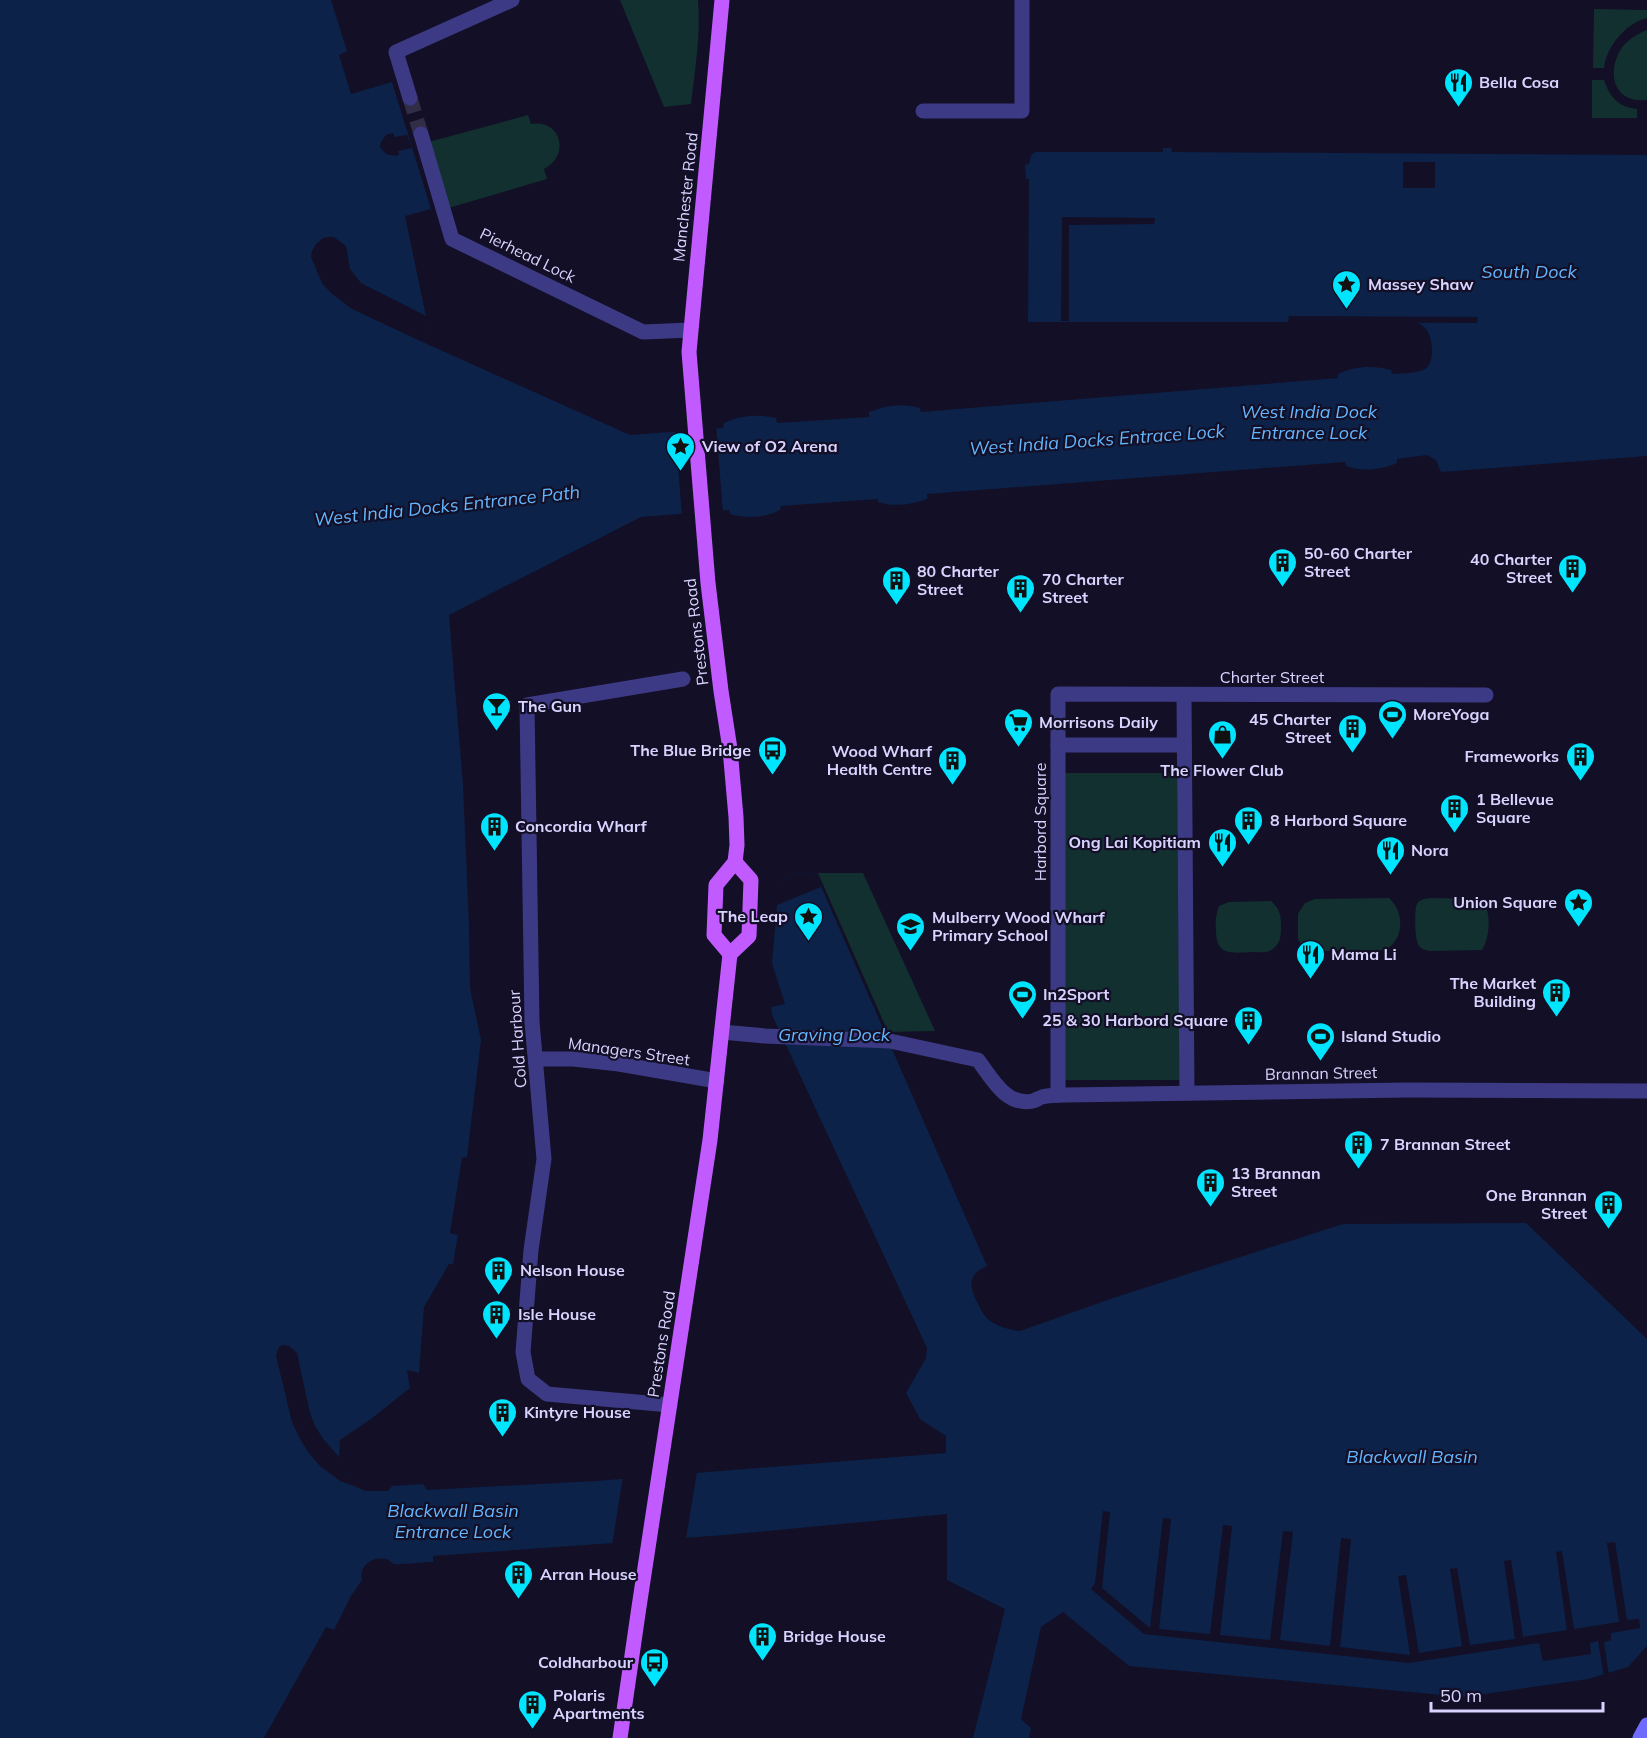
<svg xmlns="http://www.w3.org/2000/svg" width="1647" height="1738" font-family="Mulish,sans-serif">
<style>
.green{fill:#12302f}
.water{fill:#0c2248}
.pier{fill:#130f26}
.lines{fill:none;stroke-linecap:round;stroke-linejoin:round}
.street-tunnel{stroke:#312d47;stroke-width:15;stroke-dasharray:15 8;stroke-linecap:butt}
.street{stroke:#3d3a85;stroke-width:15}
.secondary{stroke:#6f6bff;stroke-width:15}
.primary{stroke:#c25bff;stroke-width:15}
.labels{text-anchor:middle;stroke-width:4.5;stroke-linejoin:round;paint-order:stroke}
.poi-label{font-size:16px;font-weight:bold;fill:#d9d4ff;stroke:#130f26;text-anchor:start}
.street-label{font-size:16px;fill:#d9d4ff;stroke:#130f26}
.water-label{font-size:18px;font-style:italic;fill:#62b6ff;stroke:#130f26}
</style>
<rect width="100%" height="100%" fill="#130f26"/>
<g class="green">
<path d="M620,0H698C701,35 695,69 691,104L664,107Z"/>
<path d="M1594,9L1647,10V18C1626,23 1606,47 1604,68H1593Z"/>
<path d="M1647,30V100C1614,104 1606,73 1621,49C1627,40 1637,34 1647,30Z"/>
<path d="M1592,80H1604C1610,98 1619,107 1637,109V118H1592Z"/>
<path d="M528,115L531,124C562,119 570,156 544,169L547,179L445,209L425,143Z"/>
<path d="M1065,773H1177L1180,1080H1065Z"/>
<path d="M818,873H863L935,1031L888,1032Z"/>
<path d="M1389,898C1405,913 1404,938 1386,950L1314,951L1303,947L1298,939V914L1305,903L1315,899Z"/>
<path d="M1430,898L1479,899C1493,906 1490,939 1482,950L1429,951C1424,950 1420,948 1418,944C1415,938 1414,910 1417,904C1420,899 1425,899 1430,898Z"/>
<path d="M1271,901C1280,909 1281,915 1281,926C1281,935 1281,942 1274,948C1268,954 1259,952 1252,952C1230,953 1216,956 1216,930C1215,921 1216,915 1219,906L1229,902Z"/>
</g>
<path class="water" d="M0,0H331L347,51L339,55L351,94L392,82L431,209L405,216L426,316L427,344L630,435L723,428L724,423C741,415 758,414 776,418L777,423L869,417V412C886,405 903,403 920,408L921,412L1338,378V374C1354,366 1374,365 1391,370L1392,374C1401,373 1417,374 1425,369C1436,362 1433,333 1423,326C1421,324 1417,323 1414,322H1028L1029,179H1026L1025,165L1029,164L1031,155L1035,152H1163V148H1171L1172,152L1647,155V456L1441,472L1436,460L1427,455L1397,459V463C1382,470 1362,472 1346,466L1345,462L927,494V499C912,505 893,507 878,502V499L781,506L780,510C765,518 746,519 730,514L729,510L641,517L449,615L463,784L469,926L470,988L481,1040L467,1157L462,1158L450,1233L458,1235L453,1264H449L424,1307L419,1373L407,1370L410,1388L371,1419L340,1440L339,1457L348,1476L354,1486L366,1491H388L392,1486L423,1484L427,1490L596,1481L946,1453V1436L920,1419L906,1393L926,1358L927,1348L772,1015L771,1007L785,1004L772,963L779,882C790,873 804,869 816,875L987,1266C966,1275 970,1287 978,1304C981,1310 984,1316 989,1320C996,1326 1010,1330 1020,1331L1110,1299L1343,1224L1526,1223L1647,1339V1646L1628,1667L1588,1679L1464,1697L1129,1666L1063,1612L1041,1627L1021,1719L1031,1728L1029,1738H973L1005,1609L947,1580V1514L725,1535L433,1556V1562C424,1562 401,1565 394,1564C391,1563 389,1559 385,1559C372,1556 358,1567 362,1580L351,1596L334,1630L326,1627L264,1738H0Z"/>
<g class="pier">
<path d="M393,133L395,137L407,135L412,148L398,151L399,155L395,156L386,154L380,147L381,142L386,135Z"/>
<rect x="1403" y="162" width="32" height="26"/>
<path d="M1062,217L1155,218L1154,224L1069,225V321H1061Z"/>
<path d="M328,237H334L346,246L350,269L361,283L426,316L427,344L352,309L331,293L322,283L311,257L312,251L316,244L323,238Z"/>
<path d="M1289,316L1478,317L1477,323L1288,322Z"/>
<path d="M716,425L723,514L682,516L675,428Z"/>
<path d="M806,872L816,875L821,887L777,905L779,882L790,875Z"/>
<path d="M284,1345L289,1346L297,1353L310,1413L315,1426L324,1440L339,1457L348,1476L354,1486L340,1481L320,1466L308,1452L299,1437L292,1422L276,1356L278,1349L280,1346Z"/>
<path d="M670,1472H697L686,1538L656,1543L612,1546L623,1476Z"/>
<path d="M1103,1511L1110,1512L1102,1588L1150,1628L1163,1518L1171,1519L1159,1629L1210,1634L1223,1525L1232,1526L1220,1635L1270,1640L1283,1531L1293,1532L1280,1640L1330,1646L1341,1538L1351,1539L1340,1647L1410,1655L1398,1576L1406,1575L1419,1653L1462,1646L1450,1569L1457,1568L1470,1645L1515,1639L1504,1561L1511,1560L1523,1637L1567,1630L1556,1552L1562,1551L1574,1629L1619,1622L1607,1543L1615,1542L1627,1620L1639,1619L1640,1628L1611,1633V1640L1604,1642L1609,1676L1604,1677L1598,1641L1590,1643L1591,1654L1543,1661L1539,1643L1409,1663L1144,1634L1091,1589L1095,1583Z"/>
</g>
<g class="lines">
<path class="street-tunnel" d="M410,98L421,134"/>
<g class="street">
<path d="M410,98L396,52L512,0"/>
<path d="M923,111H1022V0"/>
<path d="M421,134L452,239L643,332L690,330"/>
<path d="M1184,695L1187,1093"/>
<path d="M1058,745H1184"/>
<path d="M722,1032L765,1036L890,1041L978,1060C991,1077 1006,1107 1033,1101C1036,1100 1039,1098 1042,1097C1049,1095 1058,1095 1066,1095L1407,1090L1647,1091"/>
<path d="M536,1059H573L619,1064L717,1081"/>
<path d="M1058,1095V694L1486,695"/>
<path d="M670,1405L547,1394L528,1379L523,1352L531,1250L544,1159L532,1022L527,705L683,679"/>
</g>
<path class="secondary" d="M1640,1738L1647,1725"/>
<g class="primary">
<path d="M722,0L689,352L708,583L721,691L730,749L736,817L737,845L735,862L716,885L714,935L730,954"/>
<path d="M620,1738L639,1607L710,1140L730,954L749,936L751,880L735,862"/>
</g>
</g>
<defs>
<symbol id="restaurant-pin" viewBox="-11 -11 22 30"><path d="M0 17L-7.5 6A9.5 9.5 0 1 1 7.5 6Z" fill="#00e5ff" stroke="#130f26"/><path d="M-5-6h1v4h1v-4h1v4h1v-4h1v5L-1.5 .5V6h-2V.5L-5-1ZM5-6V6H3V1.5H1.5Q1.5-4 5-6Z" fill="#111"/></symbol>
<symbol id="sight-pin" viewBox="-11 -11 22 30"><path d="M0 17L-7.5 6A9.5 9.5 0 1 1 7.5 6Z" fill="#00e5ff" stroke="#130f26"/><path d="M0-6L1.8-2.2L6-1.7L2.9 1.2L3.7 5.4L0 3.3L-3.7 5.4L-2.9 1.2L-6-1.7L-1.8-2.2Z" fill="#111"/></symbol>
<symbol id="building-pin" viewBox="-11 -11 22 30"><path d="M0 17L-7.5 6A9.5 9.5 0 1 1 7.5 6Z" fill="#00e5ff" stroke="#130f26"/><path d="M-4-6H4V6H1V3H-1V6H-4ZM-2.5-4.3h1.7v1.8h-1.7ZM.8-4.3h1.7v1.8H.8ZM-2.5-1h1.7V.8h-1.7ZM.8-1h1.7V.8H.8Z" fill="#111"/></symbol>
<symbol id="bar-pin" viewBox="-11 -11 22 30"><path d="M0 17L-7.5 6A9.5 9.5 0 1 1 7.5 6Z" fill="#00e5ff" stroke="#130f26"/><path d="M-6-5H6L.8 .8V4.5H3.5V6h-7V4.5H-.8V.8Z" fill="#111"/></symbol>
<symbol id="stadium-pin" viewBox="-11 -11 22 30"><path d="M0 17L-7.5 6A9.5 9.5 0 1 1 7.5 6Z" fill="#00e5ff" stroke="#130f26"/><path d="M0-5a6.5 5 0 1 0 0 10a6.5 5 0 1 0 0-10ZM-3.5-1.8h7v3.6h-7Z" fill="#111"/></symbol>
<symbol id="supermarket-pin" viewBox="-11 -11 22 30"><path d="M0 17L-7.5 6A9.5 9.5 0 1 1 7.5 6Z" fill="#00e5ff" stroke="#130f26"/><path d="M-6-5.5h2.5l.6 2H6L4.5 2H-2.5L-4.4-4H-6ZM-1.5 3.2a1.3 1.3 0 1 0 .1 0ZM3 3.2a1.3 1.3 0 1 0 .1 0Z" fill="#111"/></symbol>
<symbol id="shop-pin" viewBox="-11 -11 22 30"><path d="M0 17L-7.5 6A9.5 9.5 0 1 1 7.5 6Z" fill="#00e5ff" stroke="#130f26"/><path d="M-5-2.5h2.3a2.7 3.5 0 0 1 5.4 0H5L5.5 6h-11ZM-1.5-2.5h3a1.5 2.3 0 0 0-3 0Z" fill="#111"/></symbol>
<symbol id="bus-pin" viewBox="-11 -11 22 30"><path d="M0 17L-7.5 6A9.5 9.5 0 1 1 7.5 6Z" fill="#00e5ff" stroke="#130f26"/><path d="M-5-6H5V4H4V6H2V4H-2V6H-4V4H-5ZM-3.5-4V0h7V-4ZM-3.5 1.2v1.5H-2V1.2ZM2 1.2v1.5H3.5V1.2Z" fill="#111"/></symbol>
<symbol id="school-pin" viewBox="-11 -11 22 30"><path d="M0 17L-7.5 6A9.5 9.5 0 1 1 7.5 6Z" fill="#00e5ff" stroke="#130f26"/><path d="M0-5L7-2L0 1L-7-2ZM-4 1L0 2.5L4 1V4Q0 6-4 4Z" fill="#111"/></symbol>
</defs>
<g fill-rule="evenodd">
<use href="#restaurant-pin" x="1442" y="66" width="33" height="45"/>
<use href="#sight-pin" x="1330" y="268" width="33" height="45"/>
<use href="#sight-pin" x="664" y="430" width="33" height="45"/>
<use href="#building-pin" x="1266" y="546" width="33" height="45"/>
<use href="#building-pin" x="1556" y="552" width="33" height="45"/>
<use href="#building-pin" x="880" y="564" width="33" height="45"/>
<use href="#building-pin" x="1004" y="572" width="33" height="45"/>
<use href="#bar-pin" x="480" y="690" width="33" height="45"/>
<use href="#stadium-pin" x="1376" y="698" width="33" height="45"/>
<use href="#supermarket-pin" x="1002" y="706" width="33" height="45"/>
<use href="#building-pin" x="1336" y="712" width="33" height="45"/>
<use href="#shop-pin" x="1206" y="718" width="33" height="45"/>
<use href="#bus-pin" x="756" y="734" width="33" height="45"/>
<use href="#building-pin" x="1564" y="740" width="33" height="45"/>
<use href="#building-pin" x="936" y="744" width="33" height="45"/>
<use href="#building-pin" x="1438" y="792" width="33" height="45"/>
<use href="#building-pin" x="1232" y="804" width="33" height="45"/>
<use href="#building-pin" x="478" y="810" width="33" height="45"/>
<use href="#restaurant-pin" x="1206" y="826" width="33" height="45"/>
<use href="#restaurant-pin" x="1374" y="834" width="33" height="45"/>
<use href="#sight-pin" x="1562" y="886" width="33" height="45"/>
<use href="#sight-pin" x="792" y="900" width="33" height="45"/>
<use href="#school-pin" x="894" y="910" width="33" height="45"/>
<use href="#restaurant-pin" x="1294" y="938" width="33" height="45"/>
<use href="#building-pin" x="1540" y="976" width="33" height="45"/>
<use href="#stadium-pin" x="1006" y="978" width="33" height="45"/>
<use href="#building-pin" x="1232" y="1004" width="33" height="45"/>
<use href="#stadium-pin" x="1304" y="1020" width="33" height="45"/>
<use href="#building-pin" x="1342" y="1128" width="33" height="45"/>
<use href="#building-pin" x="1194" y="1166" width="33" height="45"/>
<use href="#building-pin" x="1592" y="1188" width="33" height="45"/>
<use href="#building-pin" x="482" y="1254" width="33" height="45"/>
<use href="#building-pin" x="480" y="1298" width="33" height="45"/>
<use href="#building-pin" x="486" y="1396" width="33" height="45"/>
<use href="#building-pin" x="502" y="1558" width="33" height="45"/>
<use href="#building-pin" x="746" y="1620" width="33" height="45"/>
<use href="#bus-pin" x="638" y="1646" width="33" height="45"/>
<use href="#building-pin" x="516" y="1688" width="33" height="45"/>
</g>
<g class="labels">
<g class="poi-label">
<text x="1479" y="88">Bella Cosa</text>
<text x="1368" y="290">Massey Shaw</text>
<text x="702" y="452">View of O2 Arena</text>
<text x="1304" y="559">50-60 Charter<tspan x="1304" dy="18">Street</tspan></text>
<text x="1552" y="565" text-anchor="end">40 Charter<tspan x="1552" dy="18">Street</tspan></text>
<text x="917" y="577">80 Charter<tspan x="917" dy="18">Street</tspan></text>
<text x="1042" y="585">70 Charter<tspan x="1042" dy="18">Street</tspan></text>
<text x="518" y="712">The Gun</text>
<text x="1413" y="720">MoreYoga</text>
<text x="1331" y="725" text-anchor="end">45 Charter<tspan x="1331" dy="18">Street</tspan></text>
<text x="1039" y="728">Morrisons Daily</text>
<text x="751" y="756" text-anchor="end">The Blue Bridge</text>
<text x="932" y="757" text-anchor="end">Wood Wharf<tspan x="932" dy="18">Health Centre</tspan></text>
<text x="1559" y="762" text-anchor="end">Frameworks</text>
<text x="1222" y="776" text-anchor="middle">The Flower Club</text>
<text x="1476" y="805">1 Bellevue<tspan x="1476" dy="18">Square</tspan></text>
<text x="1270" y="826">8 Harbord Square</text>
<text x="515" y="832">Concordia Wharf</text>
<text x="1201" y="848" text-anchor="end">Ong Lai Kopitiam</text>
<text x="1411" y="856">Nora</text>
<text x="1557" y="908" text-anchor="end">Union Square</text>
<text x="788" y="922" text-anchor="end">The Leap</text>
<text x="932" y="923">Mulberry Wood Wharf<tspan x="932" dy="18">Primary School</tspan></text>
<text x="1331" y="960">Mama Li</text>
<text x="1536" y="989" text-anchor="end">The Market<tspan x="1536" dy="18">Building</tspan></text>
<text x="1043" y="1000">In2Sport</text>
<text x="1228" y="1026" text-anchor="end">25 &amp; 30 Harbord Square</text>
<text x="1341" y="1042">Island Studio</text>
<text x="1380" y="1150">7 Brannan Street</text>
<text x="1231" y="1179">13 Brannan<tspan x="1231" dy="18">Street</tspan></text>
<text x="1587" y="1201" text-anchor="end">One Brannan<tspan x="1587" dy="18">Street</tspan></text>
<text x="520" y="1276">Nelson House</text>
<text x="518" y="1320">Isle House</text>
<text x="524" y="1418">Kintyre House</text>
<text x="540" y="1580">Arran House</text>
<text x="783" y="1642">Bridge House</text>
<text x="633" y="1668" text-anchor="end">Coldharbour</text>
<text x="553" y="1701">Polaris<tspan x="553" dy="18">Apartments</tspan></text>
</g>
<g class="street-label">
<text transform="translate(685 197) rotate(-84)" y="6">Manchester Road</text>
<text transform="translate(528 255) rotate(26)" y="6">Pierhead Lock</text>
<text transform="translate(696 632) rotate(-97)" y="6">Prestons Road</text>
<text x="1272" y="683">Charter Street</text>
<text transform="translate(1040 822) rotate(-90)" y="6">Harbord Square</text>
<text transform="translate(517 1039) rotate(-94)" y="6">Cold Harbour</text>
<text transform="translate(629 1051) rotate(8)" y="6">Managers Street</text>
<text transform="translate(1321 1073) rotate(-1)" y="6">Brannan Street</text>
<text transform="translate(661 1344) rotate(-81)" y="6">Prestons Road</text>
</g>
<g class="water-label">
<text x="1529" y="278">South Dock</text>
<text x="1309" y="418">West India Dock<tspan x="1309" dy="21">Entrance Lock</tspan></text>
<text transform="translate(1097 440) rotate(-4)" y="6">West India Docks Entrace Lock</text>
<text transform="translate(447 506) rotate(-6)" y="6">West India Docks Entrance Path</text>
<text x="834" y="1041">Graving Dock</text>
<text x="1412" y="1463">Blackwall Basin</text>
<text x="453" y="1517">Blackwall Basin<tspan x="453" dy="21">Entrance Lock</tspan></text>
</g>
</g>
<path d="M1431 1702v9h172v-9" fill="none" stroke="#d9d4ff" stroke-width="3"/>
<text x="1440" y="1702" font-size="18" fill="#d9d4ff" stroke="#130f26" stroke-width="4.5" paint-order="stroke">50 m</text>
</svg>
